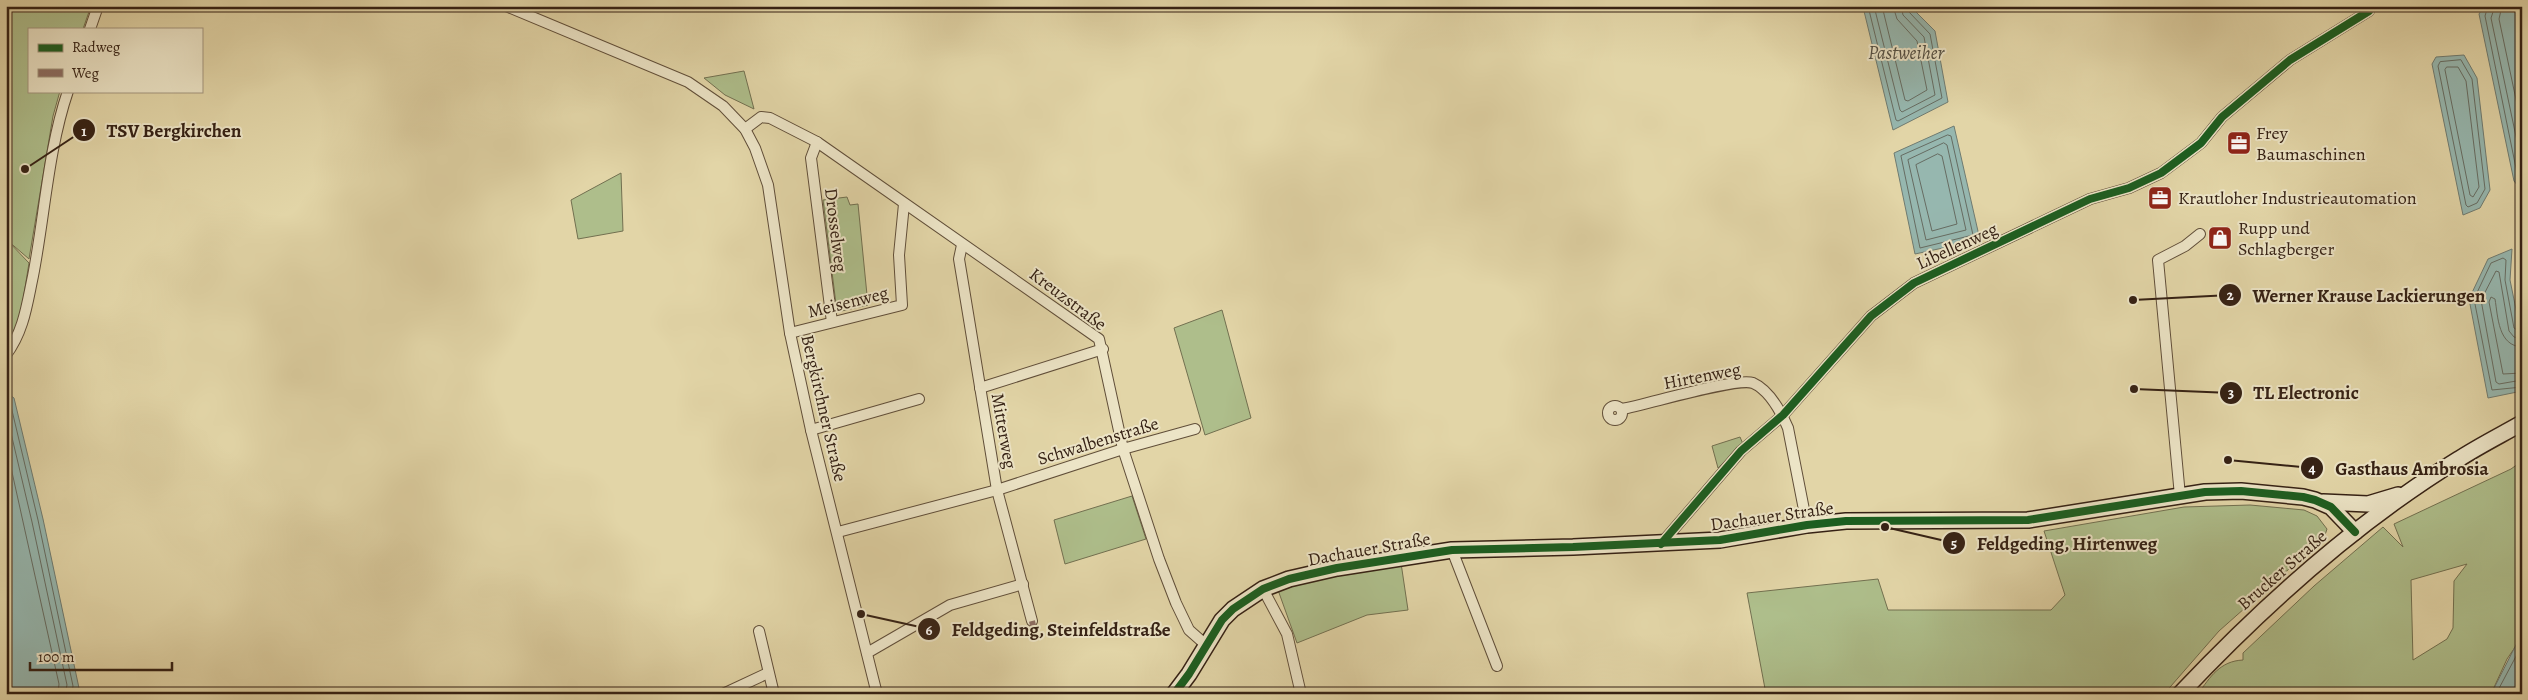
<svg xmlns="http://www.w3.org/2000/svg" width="2528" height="700" font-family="Alegreya,serif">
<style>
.green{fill:#aebe8b;stroke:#727050;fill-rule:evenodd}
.water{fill:#96b7af;stroke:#6f7b71}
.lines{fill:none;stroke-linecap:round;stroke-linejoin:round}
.shore{stroke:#666c62;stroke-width:1}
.street-casing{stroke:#604e39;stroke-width:12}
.secondary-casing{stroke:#352114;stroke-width:18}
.street{stroke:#ece4c6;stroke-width:10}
.secondary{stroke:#ece4c6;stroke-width:15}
.quiet{stroke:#8d6e63;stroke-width:6;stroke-dasharray:12 6;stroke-linecap:butt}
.cycleway-casing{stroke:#ece4c6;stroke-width:11}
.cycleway{stroke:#1b5e20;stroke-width:8}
.labels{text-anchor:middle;stroke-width:4;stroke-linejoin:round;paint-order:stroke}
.poi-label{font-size:18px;fill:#352114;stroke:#ece4c6;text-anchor:start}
.street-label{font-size:18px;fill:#352114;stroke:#ece4c6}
.water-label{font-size:19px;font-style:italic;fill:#524e42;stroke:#ece4c6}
.leader{fill:none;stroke:#352114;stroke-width:2}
.callout-dot{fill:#352114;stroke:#ece4c6;stroke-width:2}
.mark-label{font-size:15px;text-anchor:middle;font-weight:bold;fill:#fff}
.callout-label{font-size:19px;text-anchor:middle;font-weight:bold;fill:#352114;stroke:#ece4c6;stroke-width:4;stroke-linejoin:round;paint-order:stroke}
</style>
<rect width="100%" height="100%" fill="#e2d5a7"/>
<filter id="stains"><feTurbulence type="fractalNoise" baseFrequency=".004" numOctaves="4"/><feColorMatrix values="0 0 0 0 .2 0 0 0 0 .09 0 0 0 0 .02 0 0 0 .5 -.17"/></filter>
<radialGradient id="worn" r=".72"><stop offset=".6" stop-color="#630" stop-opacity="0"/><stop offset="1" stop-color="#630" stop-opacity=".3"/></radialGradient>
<g class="green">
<path d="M6,6H91L83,29H29V91H60L53,116L29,259L7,240L29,263L20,319L6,344Z"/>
<path d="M744,71L754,109L725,95L704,78Z"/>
<path d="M621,173L623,231L578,239L571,200Z"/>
<path d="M847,197L850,205L858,204L868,305L837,312L823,200Z"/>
<path d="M1222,310L1251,418L1205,435L1174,328Z"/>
<path d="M1740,437L1743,444L1718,468L1712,446Z"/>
<path d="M2522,461V637L2507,659L2491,694H2198C2210,677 2220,661 2243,660V653L2314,586L2383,527L2403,547L2394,524L2511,469ZM2467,564L2454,581L2453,628L2447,639L2413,660L2411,580Z"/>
<path d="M1132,496L1146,539L1065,564L1054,520Z"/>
<path d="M2250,505L2304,510L2317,516L2327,529L2324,538L2219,631L2164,694H1766L1747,593L1878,579L1888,610H2051L2065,595L2044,531L2184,507Z"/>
<path d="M1401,563L1408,610L1367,615L1297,643L1278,590L1341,574Z"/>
</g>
<g class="water">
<path d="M1910,6L1935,31L1948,102L1893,130L1863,7Z"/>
<path d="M2484,6H2522V191L2514,181L2479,14Z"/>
<path d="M2464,55L2477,78L2490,190L2480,208L2463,215L2432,64L2436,57Z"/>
<path d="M1954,126L1980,240L1915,254L1894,153Z"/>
<path d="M2512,249L2510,280L2522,339V391L2488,398L2469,299L2488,259Z"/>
<path d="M6,392L14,398L43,519L79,688L75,694H6Z"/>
<path d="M2520,637L2522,682L2508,694H2491Z"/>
</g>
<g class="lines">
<g class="shore">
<path d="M1868,6L1896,120L1898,121L1942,98L1930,34L1909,12L1907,6"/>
<path d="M1874,6L1900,110L1902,112L1935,95L1924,37L1903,15L1901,6"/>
<path d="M1882,6L1905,100L1908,101L1927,90L1917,41L1897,19L1893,6"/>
<path d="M2488,6L2485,16L2518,178L2522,183"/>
<path d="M2495,6L2491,18L2522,165"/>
<path d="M2502,6L2499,19L2522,128"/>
<path d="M2461,60L2472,79L2485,189L2477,203L2468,207L2466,205L2438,66L2440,62Z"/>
<path d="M2447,67H2458L2466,81L2479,187L2473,197L2470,195L2445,70Z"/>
<path d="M1948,135L1951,136L1973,235L1920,248L1901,156Z"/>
<path d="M1944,143L1947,145L1966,230L1926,240L1908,160Z"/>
<path d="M1938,154L1942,156L1957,224L1932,231L1916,165Z"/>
<path d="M2522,333L2514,328L2505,280L2506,260L2503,258L2491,263L2474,299L2492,390L2522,387"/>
<path d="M2522,339L2514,337L2509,331L2499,272L2496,271L2481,300L2496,382L2499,384L2522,380"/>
<path d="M2522,347C2498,346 2498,317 2495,299L2491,297L2489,302L2503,374L2522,373"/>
<path d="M6,398L10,402L38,520L73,686L72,694"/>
<path d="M6,412L32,522L67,685L65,694"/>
<path d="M6,445L59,684L58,694"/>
<path d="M2496,694L2522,645"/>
</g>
<defs>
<g id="street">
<path d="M506,6L688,82L723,106L745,129L755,148L768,185L790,333L811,430L877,694"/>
<path d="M90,29L98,6"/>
<path d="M745,129L761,117L770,118L817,142L1099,339L1123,449L1159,559L1176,603L1189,630L1206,645"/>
<path d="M817,142L811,158L832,322"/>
<path d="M962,245L959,259L963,283L997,490L1032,621"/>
<path d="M790,333L902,305L899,255L904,204"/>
<path d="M6,355C24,331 27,304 33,276C45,214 48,150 68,91"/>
<path d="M980,388L1103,349"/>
<circle cx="1615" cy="413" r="7"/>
<path d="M1622,409C1646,405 1736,377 1753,383C1769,390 1781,412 1788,428L1807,525"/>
<path d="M811,430L919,399"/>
<path d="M2180,496L2158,260L2185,246L2200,234"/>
<path d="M838,532L997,490L1123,449L1195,429"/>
<path d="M1661,544L1741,451L1783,415L1871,316L1914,283L2090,199L2129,188L2161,173L2201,143L2222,117L2290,60L2369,11"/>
<path d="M1452,550L1497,666"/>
<path d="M1263,589L1287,634L1301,694"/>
<path d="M759,631L774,694"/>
<path d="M867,653L950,605L1023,584"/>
<path d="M723,694L768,673"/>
</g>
<g id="secondary">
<path d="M2323,502L2368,504L2398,495"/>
<path d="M1174,694L1189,674L1222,620L1233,609L1263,589L1289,579L1337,568L1452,550L1573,547L1720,540L1807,525L1846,521L2028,520L2205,492L2241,491L2303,497L2315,500L2331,507L2355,532"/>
<path d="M2180,694C2263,606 2356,522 2459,459C2479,446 2501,435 2522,423"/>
</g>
</defs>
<use href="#street" class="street-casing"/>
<use href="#secondary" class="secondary-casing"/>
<use href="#street" class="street"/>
<use href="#secondary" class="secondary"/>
<path class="quiet" d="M1032,621L1034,630"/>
<defs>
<g id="cycleway">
<path d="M1661,544L1741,451L1783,415L1871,316L1914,283L2090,199L2129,188L2161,173L2201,143L2222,117L2290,60L2369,11"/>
<path d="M1174,694L1189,674L1222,620L1233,609L1263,589L1289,579L1337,568L1452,550L1573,547L1720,540L1807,525L1846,521L2028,520L2205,492L2241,491L2303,497L2315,500L2331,507L2355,532"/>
</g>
</defs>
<use href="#cycleway" class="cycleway-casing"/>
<use href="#cycleway" class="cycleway"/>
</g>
<defs>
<symbol id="office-square" viewBox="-11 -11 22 22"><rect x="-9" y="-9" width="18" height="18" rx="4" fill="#8f2418" stroke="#ece4c6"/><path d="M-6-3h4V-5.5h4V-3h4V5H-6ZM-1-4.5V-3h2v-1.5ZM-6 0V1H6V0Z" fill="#fff"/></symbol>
<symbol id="shop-square" viewBox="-11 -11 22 22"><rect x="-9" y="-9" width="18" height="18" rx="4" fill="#8f2418" stroke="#ece4c6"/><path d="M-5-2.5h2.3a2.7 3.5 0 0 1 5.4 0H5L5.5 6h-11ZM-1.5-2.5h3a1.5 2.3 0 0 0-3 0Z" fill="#fff"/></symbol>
</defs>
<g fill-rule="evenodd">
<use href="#office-square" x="2225" y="129" width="28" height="28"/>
<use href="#office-square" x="2146" y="184" width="28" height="28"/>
<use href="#shop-square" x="2206" y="224" width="28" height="28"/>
</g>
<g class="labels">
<g class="poi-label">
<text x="2256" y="139">Frey<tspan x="2256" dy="21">Baumaschinen</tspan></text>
<text x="2178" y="204">Krautloher Industrieautomation</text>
<text x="2238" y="234">Rupp und<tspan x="2238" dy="21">Schlagberger</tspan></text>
</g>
<g class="street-label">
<text transform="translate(836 230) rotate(83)" y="6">Drosselweg</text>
<text transform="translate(1957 246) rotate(-25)" y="6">Libellenweg</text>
<text transform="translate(1068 299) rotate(37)" y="6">Kreuzstraße</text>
<text transform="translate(848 302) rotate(-14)" y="6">Meisenweg</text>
<text transform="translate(1702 376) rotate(-11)" y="6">Hirtenweg</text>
<text transform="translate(824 408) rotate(77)" y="6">Bergkirchner Straße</text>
<text transform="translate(1004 431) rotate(80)" y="6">Mitterweg</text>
<text transform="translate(1098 441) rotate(-17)" y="6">Schwalbenstraße</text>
<text transform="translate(1772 516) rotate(-8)" y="6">Dachauer Straße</text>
<text transform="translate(1369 549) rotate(-10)" y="6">Dachauer Straße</text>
<text transform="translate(2282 570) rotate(-41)" y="6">Brucker Straße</text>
</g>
<g class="water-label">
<text x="1906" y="59">Pastweiher</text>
</g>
</g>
<path class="leader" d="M25 169L84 130M2133 300L2230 295M2134 389L2231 393M2228 460L2312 468M1885 527L1954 543M861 614L929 629"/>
<g class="callout-dot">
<circle cx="25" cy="169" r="5"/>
<circle cx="2133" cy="300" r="5"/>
<circle cx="2134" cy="389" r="5"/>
<circle cx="2228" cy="460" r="5"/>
<circle cx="1885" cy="527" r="5"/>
<circle cx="861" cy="614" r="5"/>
<circle cx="84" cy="130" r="12"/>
<circle cx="2230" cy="295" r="12"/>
<circle cx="2231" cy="393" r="12"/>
<circle cx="2312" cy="468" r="12"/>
<circle cx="1954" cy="543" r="12"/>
<circle cx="929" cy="629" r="12"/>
</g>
<g class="mark-label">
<text x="84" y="136">1</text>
<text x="2230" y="300">2</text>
<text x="2231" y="398">3</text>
<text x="2312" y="473">4</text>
<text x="1954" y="548">5</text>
<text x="929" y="635">6</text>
</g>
<g class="callout-label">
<text x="174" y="137">TSV Bergkirchen</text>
<text x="2369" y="302">Werner Krause Lackierungen</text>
<text x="2306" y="399">TL Electronic</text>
<text x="2412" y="475">Gasthaus Ambrosia</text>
<text x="2067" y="550">Feldgeding, Hirtenweg</text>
<text x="1061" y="636">Feldgeding, Steinfeldstraße</text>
</g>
<rect width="2528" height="700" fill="none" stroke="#e2d5a7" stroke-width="25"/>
<rect x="8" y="8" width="2513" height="685" fill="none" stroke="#352114" stroke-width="2.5"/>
<rect x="12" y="12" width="2503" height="675" fill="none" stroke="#352114"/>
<rect x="28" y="28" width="175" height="65" fill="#ece4c6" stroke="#a3967f"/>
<rect x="38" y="44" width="25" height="8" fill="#1b5e20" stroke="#a3967f"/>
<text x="72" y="52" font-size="15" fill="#352114">Radweg</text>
<rect x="38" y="69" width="25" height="8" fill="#8d6e63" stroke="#a3967f"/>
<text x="72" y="78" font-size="15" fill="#352114">Weg</text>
<path d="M30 662v8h142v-8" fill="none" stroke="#352114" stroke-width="2.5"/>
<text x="38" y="662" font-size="15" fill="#352114" stroke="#ece4c6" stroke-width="4" paint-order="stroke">100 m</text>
<rect width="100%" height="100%" filter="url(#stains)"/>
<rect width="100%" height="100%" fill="url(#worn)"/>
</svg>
